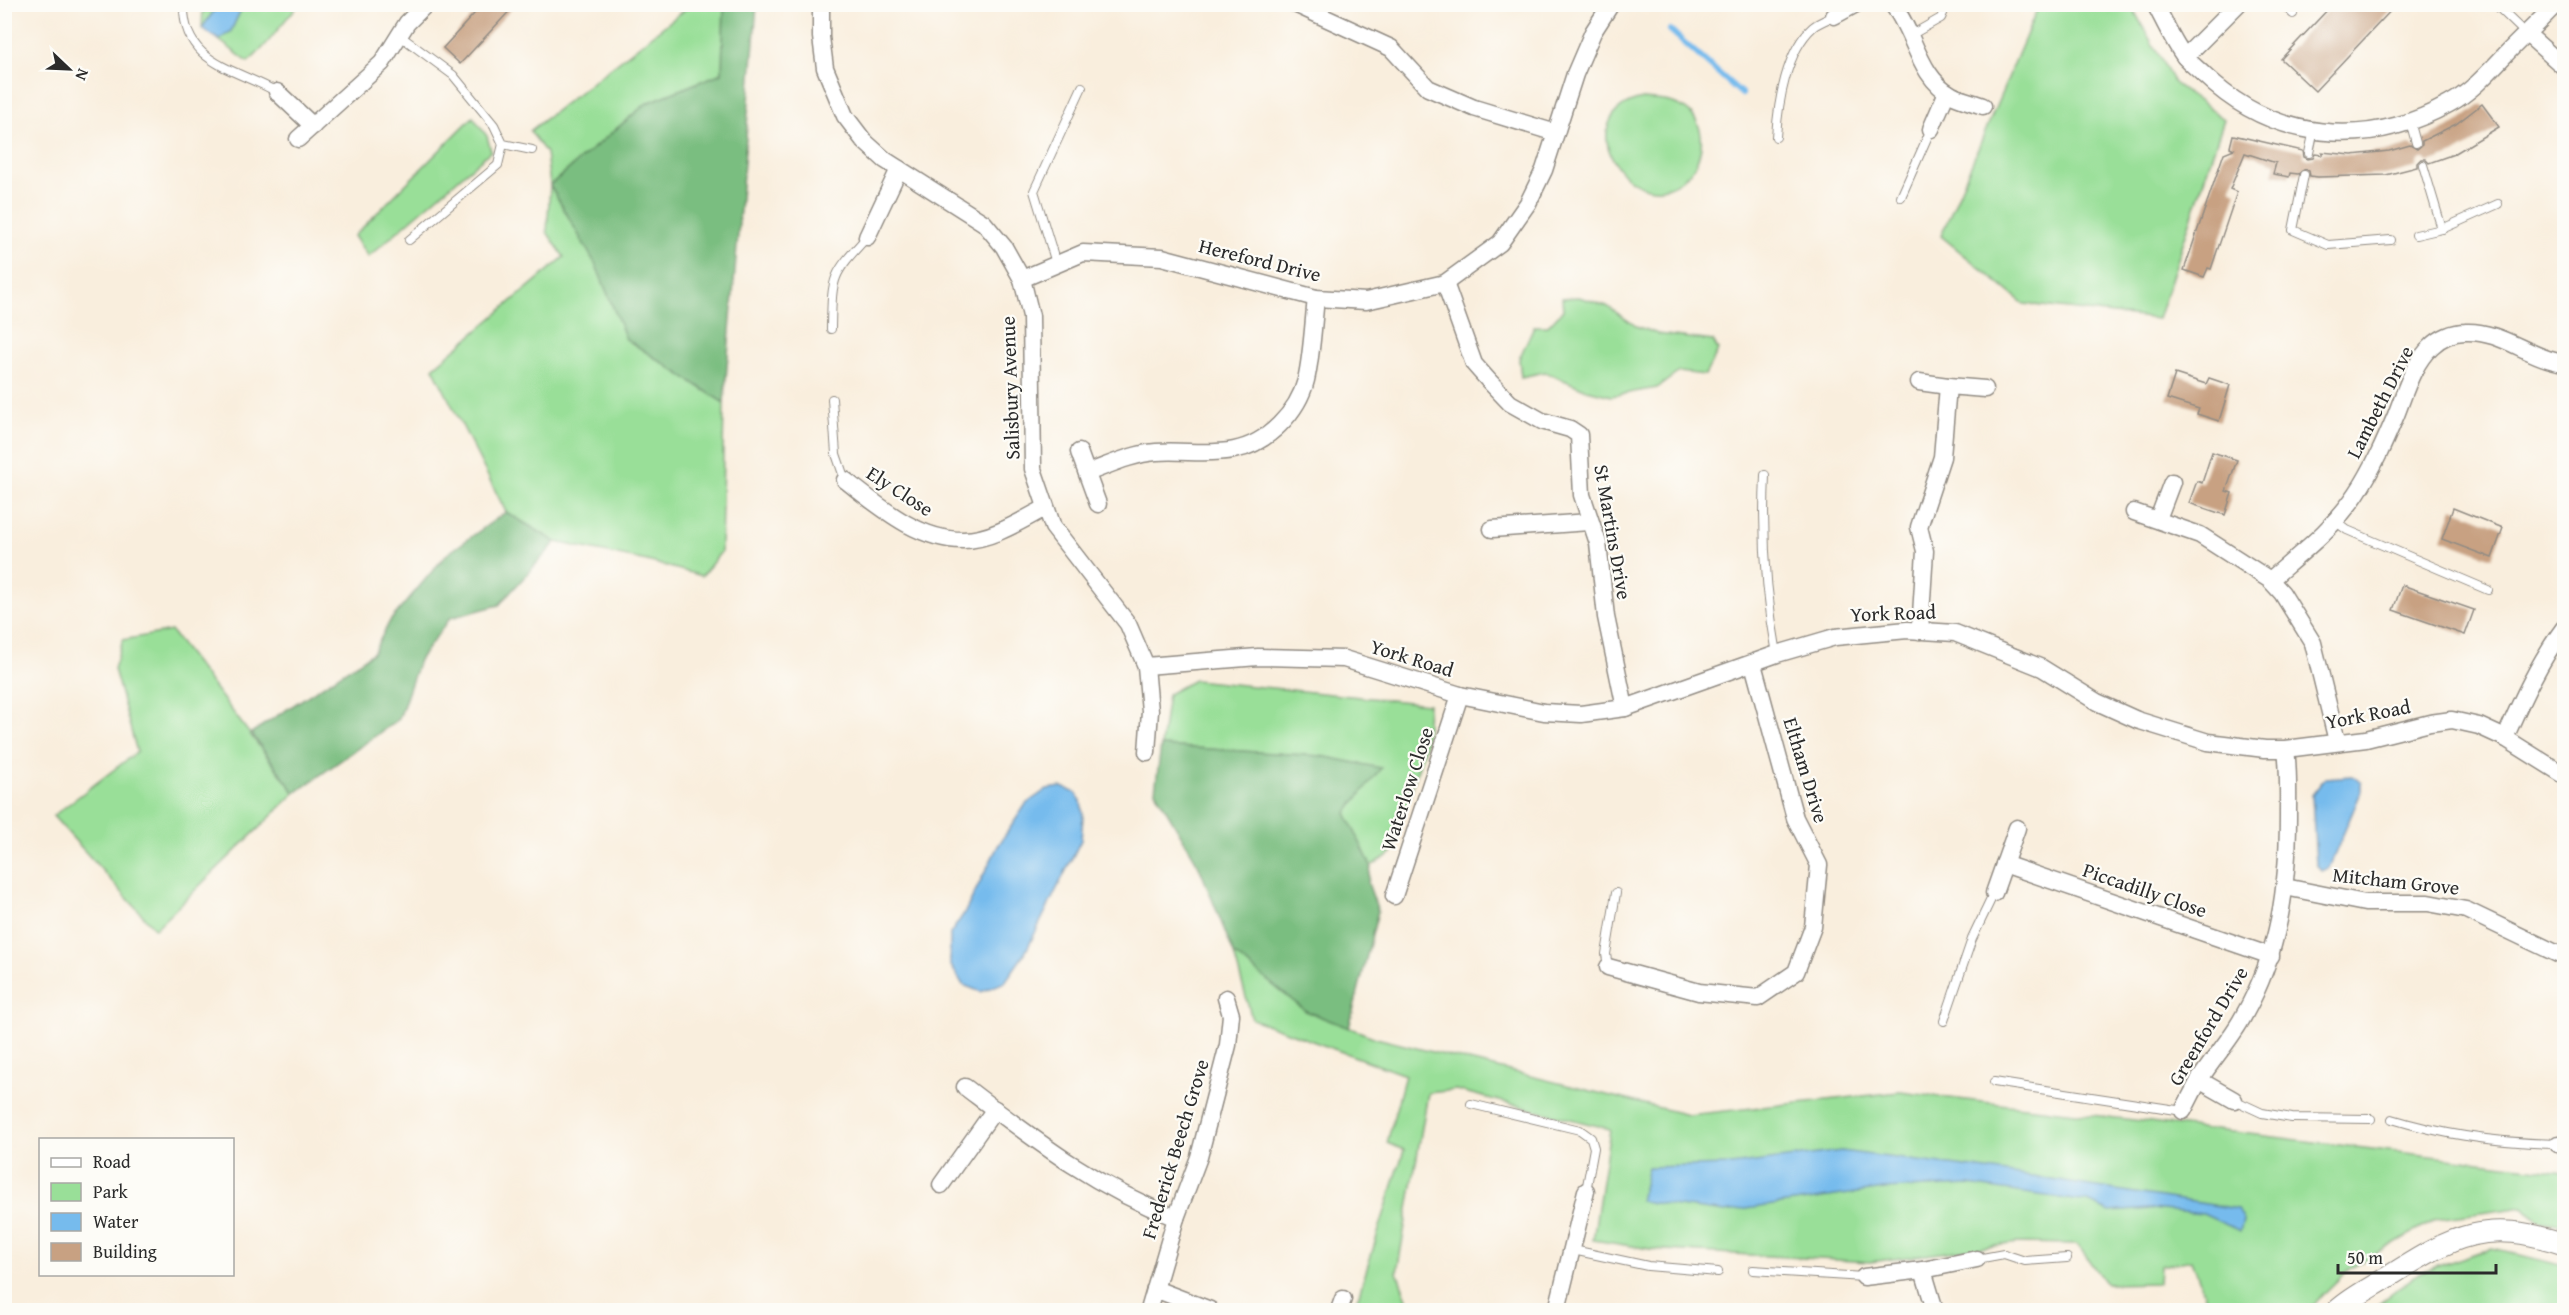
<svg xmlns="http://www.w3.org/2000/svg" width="2569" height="1315" font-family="'Gentium Book Plus',serif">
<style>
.green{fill:#99df98;stroke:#628562;stroke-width:1.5}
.forest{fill:#7abe80;stroke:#527456;stroke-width:1.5}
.water{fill:#76bbed;stroke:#50738c;stroke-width:1.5}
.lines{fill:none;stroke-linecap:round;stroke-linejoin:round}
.stream{stroke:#76bbed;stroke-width:6}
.building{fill:#c8a182}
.service-casing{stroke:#928c84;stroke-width:10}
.minor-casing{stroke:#928c84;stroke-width:19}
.tertiary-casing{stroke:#928c84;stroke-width:23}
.service{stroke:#fff;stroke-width:8}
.minor{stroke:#fff;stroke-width:16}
.tertiary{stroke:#fff;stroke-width:21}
.labels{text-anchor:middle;stroke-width:4.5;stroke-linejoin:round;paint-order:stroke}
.street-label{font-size:20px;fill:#2b2b2b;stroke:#fdfcf7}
</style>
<rect width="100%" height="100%" fill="#fdfcf7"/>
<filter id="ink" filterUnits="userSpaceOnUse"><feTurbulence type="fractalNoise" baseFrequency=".0167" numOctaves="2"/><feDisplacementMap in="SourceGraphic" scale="12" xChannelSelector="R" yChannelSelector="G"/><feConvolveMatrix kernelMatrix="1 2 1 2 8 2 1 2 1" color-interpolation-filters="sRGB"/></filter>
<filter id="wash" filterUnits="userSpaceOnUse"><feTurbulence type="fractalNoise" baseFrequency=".008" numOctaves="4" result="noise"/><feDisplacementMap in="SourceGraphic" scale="24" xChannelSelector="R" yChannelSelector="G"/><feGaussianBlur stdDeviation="1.35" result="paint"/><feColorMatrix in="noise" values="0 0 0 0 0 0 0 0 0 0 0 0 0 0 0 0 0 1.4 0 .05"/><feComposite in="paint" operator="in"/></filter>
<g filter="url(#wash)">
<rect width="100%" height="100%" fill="#f9eedd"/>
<g class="green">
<path d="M203,5H218L202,28Z"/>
<path d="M243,5H299C280,23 269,46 248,62L219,40L231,31Z"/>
<path d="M691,5H724L722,73L647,103L550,185L596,265L626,339L724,403L721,552L702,576L647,561L556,542L506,512L433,368L564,257L547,232L550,185L546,153L530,131Z"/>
<path d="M2039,5H2131L2174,83L2224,119L2158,319L2024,304L1941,236Z"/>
<path d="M1643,99C1655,100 1669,100 1680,106C1710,120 1706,161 1683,179C1630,222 1565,114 1643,99Z"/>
<path d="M473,117L487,136L491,151L368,257L354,236Z"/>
<path d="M1579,297L1607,306L1636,326L1658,334L1713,341L1718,350L1705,375L1679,372L1657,388L1611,396L1587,390L1545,372L1521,377L1519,359L1534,326H1548L1563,310L1562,298Z"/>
<path d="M171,631L295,793L155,929L53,816L137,752L114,669L123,640Z"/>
<path d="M1194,680L1428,704L1426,743L1392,853L1371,866L1346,813L1380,768L1321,756L1161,746L1168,694Z"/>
<path d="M1234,954L1306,1011L1376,1038L1688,1115L1900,1092L2564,1172V1225L2538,1221L2524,1207L2437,1219L2349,1269L2307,1310H2216L2205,1296L2192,1260L2160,1266L2159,1283L2106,1284L2077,1244L2018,1243L1870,1262L1650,1249L1593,1240L1610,1129L1456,1090L1428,1093L1397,1272L1411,1310H1354L1404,1150L1387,1143L1405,1075L1252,1019Z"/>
<path d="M2492,1248L2564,1266V1310H2371L2420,1272Z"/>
</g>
<g class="forest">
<path d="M724,5H757L724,403L626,339L596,265L550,185L647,103L722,73Z"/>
<path d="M506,512L556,542L499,605L450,618L419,660L399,719L295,793L251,733L373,653L390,621L446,555Z"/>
<path d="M1161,746L1321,756L1381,768L1346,813L1371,866L1368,883L1378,911L1349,1028L1306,1011L1234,954L1198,864L1155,791Z"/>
</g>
<g class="water">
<path d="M218,5H243L231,31L219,40L202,28Z"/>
<path d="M2353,776L2361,783V792L2329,868L2321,871L2316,864L2312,795L2325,778Z"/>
<path d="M1062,787L1076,793L1081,801L1083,816L1081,840L1025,953L1005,982L981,992L963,985L950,964V934L965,912L998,846L1026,804L1047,789Z"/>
<path d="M1841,1151L1981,1169L2238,1209L2243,1221L2240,1231L2203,1214L2151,1209L2110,1212L2088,1202L1969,1185L1884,1189L1725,1212L1640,1201L1648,1167L1731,1165Z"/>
</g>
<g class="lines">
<path class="stream" d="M1670,30L1742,94"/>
</g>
<g id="blocks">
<g class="building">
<path d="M483,4H516L460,64L443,48Z"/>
<path d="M2333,4H2397L2315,91L2281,59Z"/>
<path d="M2482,104L2499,127L2454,154L2429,163L2425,159H2421L2417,163V167L2386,175L2318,177L2310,176L2309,171L2305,169L2298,174L2290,173L2289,177L2273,174L2276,163L2245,153L2230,189L2237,192L2211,269L2208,268L2204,277L2184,270L2224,153L2234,149L2230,147L2233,135L2303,151L2304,157L2308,159L2313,158L2315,154L2322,155V152L2352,155L2389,151L2410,145L2417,149L2422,145V141L2456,124Z"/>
<path d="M2175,374L2206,384L2209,378L2230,385L2219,421L2197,414L2199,409L2167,399Z"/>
<path d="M2212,452L2237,460L2226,491L2232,493L2225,515L2189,503L2197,481L2202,483Z"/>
<path d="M2453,508L2503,528L2492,558L2442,539Z"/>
<path d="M2402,585L2474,610L2465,635L2393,610Z"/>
</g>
</g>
</g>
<g filter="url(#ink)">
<use href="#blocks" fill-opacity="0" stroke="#928c84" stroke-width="1.5"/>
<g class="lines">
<defs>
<g id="service">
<path d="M184,4C182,64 235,68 277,92"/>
<path d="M2283,4L2293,14"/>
<path d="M2495,4L2526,34"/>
<path d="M399,35L453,75L494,125L503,144L532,150"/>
<path d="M1911,35L1941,18L1947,4"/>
<path d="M2410,121L2416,143"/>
<path d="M1776,137C1778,103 1786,51 1813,27C1819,22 1828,19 1834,16"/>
<path d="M2309,153L2314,130"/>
<path d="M2423,165L2442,229L2498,204"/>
<path d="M2304,175L2293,230L2328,245L2391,240"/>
<path d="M1901,197L1931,129"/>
<path d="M2416,235L2442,229"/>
<path d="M409,240L498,165L503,144"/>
<path d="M1056,263L1034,191L1082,87"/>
<path d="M831,329C832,276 831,276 867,237"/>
<path d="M832,399L836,454L845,480"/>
<path d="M1765,475C1762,536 1766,595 1777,654"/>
<path d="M2335,521L2347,530L2488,590"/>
<path d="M1608,967L1606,954L1616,893"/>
<path d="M1944,1021L1972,939L1994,893"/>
<path d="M1994,1082L2183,1111"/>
<path d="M2234,1100L2262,1113L2292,1118L2371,1119"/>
<path d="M1471,1104L1580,1130L1591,1138L1594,1148L1586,1191"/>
<path d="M2392,1119C2447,1136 2501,1143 2558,1144"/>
<path d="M1573,1250L1648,1266L1718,1272"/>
<path d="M1977,1259L2004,1254L2025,1261L2067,1258"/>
<path d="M1753,1270L1864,1277"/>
</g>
<g id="minor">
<path d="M821,4V37L825,68L845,116L864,141L885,160L984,223L1004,247L1022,279L1031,316L1033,469L1053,527L1128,624L1146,666L1150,711L1147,752"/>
<path d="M1295,4L1391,48L1428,88L1474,108L1556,133"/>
<path d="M1892,4C1915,32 1918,77 1952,95C1961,100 1973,102 1983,106"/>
<path d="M2155,4C2164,21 2173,41 2184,56C2190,63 2198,69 2204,75C2273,141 2366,150 2449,104C2471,92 2487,74 2504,56C2521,38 2539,22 2556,4"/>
<path d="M1834,16L1856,4"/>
<path d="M2527,34L2564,67"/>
<path d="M2185,57L2238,4"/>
<path d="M277,92L313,126"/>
<path d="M1931,129L1947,92"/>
<path d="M298,139L382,63L407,23L426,4"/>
<path d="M867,237L899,169"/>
<path d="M1022,279L1083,253L1162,257L1316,298L1366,301L1445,283L1500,243L1528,203L1544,170L1575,74L1593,32L1611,4"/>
<path d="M1445,283L1474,364L1489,381L1510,403L1542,421L1570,429L1579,435L1582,495L1598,543L1606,617L1625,708"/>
<path d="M1919,382L1948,386"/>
<path d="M1079,452L1098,504"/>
<path d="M1087,473C1109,465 1132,454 1156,452C1182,450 1208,455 1234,450C1267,444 1298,412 1306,380C1312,354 1313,325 1316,298"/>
<path d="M845,480C879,506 917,540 963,540C991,540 1021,521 1045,508"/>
<path d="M2134,512L2200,535L2270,580L2282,593L2313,643L2337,741"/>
<path d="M2158,519L2172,482"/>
<path d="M1492,529L1589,522"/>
<path d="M2270,580C2301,553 2334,528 2357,493C2373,469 2385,441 2396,415C2405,392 2413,363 2432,346C2440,338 2453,332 2465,332C2501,330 2529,358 2564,363"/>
<path d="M1920,631L1925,551L1919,527L1942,457L1948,386L1985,389"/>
<path d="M1146,666L1258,657L1344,659L1460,695L1544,712L1581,714L1625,708L1777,654L1835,637L1907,630L1955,633L2042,668L2097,702L2137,720L2208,742L2265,749H2286L2366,739L2430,723L2452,720L2479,726L2505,738C2522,699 2539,662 2564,628"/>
<path d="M2505,738L2564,775"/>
<path d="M2004,864L2271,956"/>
<path d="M2285,887L2365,903H2428L2466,910L2564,957"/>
<path d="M1994,893L2017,828"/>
<path d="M1394,896L1460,695"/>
<path d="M1608,967L1699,992L1758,998L1796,972L1813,927L1819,865L1795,818L1753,664"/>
<path d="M2199,1080L2234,1100"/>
<path d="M965,1087C1035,1140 1093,1186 1176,1218"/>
<path d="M2183,1111C2189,1100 2194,1089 2200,1079C2214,1057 2232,1038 2244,1015C2279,953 2288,888 2288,817C2288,794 2289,772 2286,749"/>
<path d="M2558,1144H2564"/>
<path d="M941,1185L995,1109"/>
<path d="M1923,1270L1935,1310"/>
<path d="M1864,1277L1923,1270L1977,1259"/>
<path d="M1155,1289L1210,1310"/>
<path d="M1149,1310L1176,1218L1199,1157L1228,1045L1231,1015L1226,998"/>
<path d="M1339,1310L1343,1299"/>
<path d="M1557,1310L1586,1191"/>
</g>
<path id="tertiary" d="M2338,1310C2352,1297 2371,1288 2388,1277C2454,1235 2486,1218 2564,1244"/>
</defs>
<use href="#service" class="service-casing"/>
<use href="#minor" class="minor-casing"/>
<use href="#tertiary" class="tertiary-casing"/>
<use href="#service" class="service"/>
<use href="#minor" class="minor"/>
<use href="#tertiary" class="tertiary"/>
</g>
</g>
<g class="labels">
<g class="street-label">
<text transform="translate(1260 260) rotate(14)" y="7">Hereford Drive</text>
<text transform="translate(1010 388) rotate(-92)" y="7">Salisbury Avenue</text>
<text transform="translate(2380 402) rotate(-63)" y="7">Lambeth Drive</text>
<text transform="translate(900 491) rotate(33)" y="7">Ely Close</text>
<text transform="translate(1613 532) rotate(80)" y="7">St Martins Drive</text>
<text transform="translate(1893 613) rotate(-2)" y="7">York Road</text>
<text transform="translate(1412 658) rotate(17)" y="7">York Road</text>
<text transform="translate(2368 714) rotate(-11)" y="7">York Road</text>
<text transform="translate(1806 770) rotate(73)" y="7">Eltham Drive</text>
<text transform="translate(1407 789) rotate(-72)" y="7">Waterlow Close</text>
<text transform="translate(2396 881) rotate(6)" y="7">Mitcham Grove</text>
<text transform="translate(2145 890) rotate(19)" y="7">Piccadilly Close</text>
<text transform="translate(2208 1026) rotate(-59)" y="7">Greenford Drive</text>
<text transform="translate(1175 1149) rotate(-73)" y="7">Frederick Beech Grove</text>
</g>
</g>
<rect width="2569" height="1315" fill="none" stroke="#fdfcf7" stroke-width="24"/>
<rect x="39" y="1138" width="195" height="138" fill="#fdfcf7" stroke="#a9a8a5" stroke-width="1.5"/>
<rect x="51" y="1158" width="30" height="9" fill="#ffffff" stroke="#a9a8a5" stroke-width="1.5"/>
<text x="93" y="1168" font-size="18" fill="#2b2b2b">Road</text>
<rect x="51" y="1183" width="30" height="18" fill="#99df98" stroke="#a9a8a5" stroke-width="1.5"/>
<text x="93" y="1198" font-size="18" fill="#2b2b2b">Park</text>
<rect x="51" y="1213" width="30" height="18" fill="#76bbed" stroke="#a9a8a5" stroke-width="1.5"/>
<text x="93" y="1228" font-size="18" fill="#2b2b2b">Water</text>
<rect x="51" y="1243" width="30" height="18" fill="#c8a182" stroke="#a9a8a5" stroke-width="1.5"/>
<text x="93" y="1258" font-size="18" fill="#2b2b2b">Building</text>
<g transform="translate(69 69) rotate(113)" stroke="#fdfcf7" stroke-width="4.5" paint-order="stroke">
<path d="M0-4.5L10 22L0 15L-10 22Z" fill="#2b2b2b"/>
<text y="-9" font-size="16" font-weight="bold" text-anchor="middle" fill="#2b2b2b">N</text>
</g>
<path d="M2338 1264v9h158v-9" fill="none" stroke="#2b2b2b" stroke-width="3"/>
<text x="2347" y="1264" font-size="18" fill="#2b2b2b" stroke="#fdfcf7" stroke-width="4.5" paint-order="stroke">50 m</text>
</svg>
